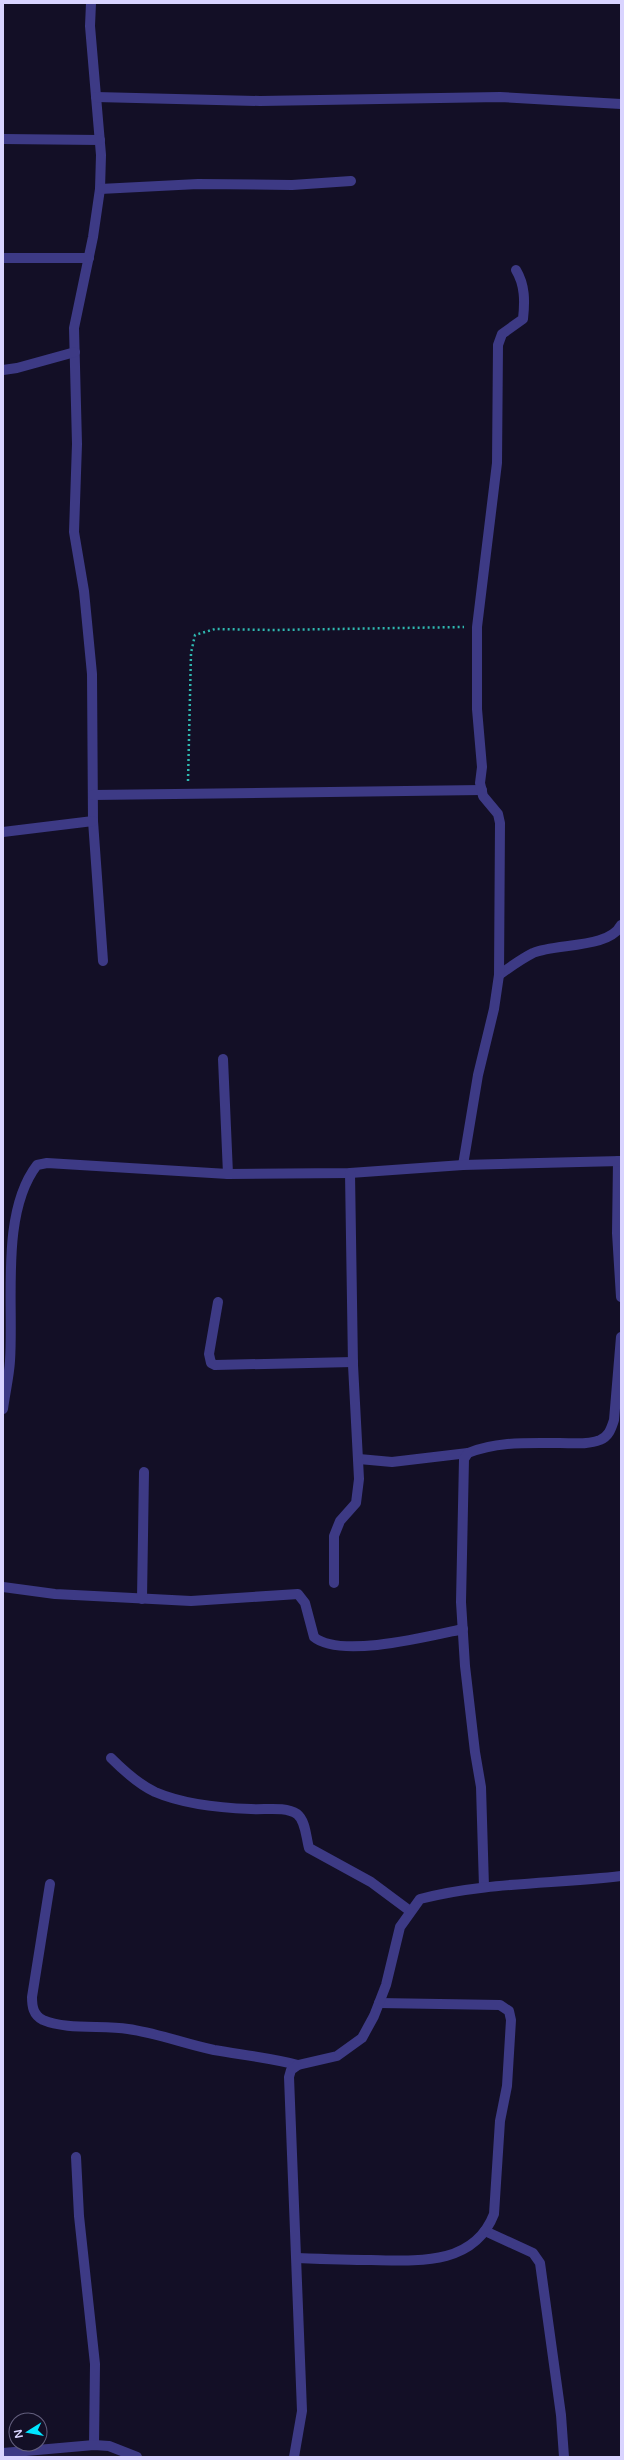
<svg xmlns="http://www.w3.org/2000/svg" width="624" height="2460" font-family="'Varela Round',sans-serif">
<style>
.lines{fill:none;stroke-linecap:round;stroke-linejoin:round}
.path{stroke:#2fb8b0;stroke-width:2.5;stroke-dasharray:2 3;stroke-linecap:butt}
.minor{stroke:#3d3a85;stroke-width:10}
</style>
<rect width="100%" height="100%" fill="#130f26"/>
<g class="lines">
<path class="path" d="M188,781L191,653L195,635L215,629L272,630L464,627"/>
<g class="minor">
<path d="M91,3L90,26L101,155L100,189L93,237L74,328L77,444L74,532L84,591L92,674L93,821L103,961"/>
<path d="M96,97L260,101L500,97L621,104"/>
<path d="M3,139L100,140"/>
<path d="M100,189L198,184L292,185L351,181"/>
<path d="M3,258H89"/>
<path d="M3,370L17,368L75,352"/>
<path d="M93,795L482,790"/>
<path d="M3,832L93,821"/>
<path d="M499,975C510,967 521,959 533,953C556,943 609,949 621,925"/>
<path d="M223,1059L228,1174"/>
<path d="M618,1161L617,1233L621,1297"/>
<path d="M463,1165L478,1075L494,1009L499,975L500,823L498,814L483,796L480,783L482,767L477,709V627L497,463L498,345L502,334L523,319C525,301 525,285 516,270"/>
<path d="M218,1302L209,1354L211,1363L215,1365L353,1362"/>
<path d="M3,1409C5,1393 9,1377 10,1361C14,1303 0,1213 37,1165L47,1163L228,1174L350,1173L463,1165L621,1161"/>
<path d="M359,1459L392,1462L468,1453"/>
<path d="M334,1583V1536L340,1521L356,1503L359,1479L353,1365L350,1173"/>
<path d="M3,1587L55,1594L191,1601L298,1594L305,1603L314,1637C340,1659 430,1636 463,1629"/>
<path d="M142,1599L144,1472"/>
<path d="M111,1758C124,1771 138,1784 155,1792C183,1804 221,1808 251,1809C265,1810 285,1806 297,1814C306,1821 306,1838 309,1848L371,1882L410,1911"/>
<path d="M50,1884L32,1997C32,2006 33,2015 43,2020C66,2030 103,2025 128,2029C157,2033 185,2044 214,2050C243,2055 271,2058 298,2065"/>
<path d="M484,1887L481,1787L475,1752L465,1666L461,1602L464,1459L468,1453C497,1441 529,1443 560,1443C572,1443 588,1445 600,1440C609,1436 611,1429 614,1420L621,1337"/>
<path d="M76,2157L79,2216L95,2364L94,2445"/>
<path d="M485,2231L533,2253L540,2263L561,2415L564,2457"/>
<path d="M297,2258C322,2259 347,2260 371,2260C417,2261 474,2266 494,2214L500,2121L507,2086L511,2020L509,2011L500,2005L379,2003"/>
<path d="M3,2453L94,2445L109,2446L137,2457"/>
<path d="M294,2457L302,2411L289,2077L291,2070L298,2065L337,2056L362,2038L374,2016L386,1985L400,1927L420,1899C484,1882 555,1884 621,1876"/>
</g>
</g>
<rect width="624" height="2460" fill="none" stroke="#d9d4ff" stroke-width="8"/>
<g transform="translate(28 2432) rotate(259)"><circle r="19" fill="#130f26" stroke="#625e7d"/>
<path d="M0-3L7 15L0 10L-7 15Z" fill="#00e5ff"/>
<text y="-6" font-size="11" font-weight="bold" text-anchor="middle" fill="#d9d4ff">N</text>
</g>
</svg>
